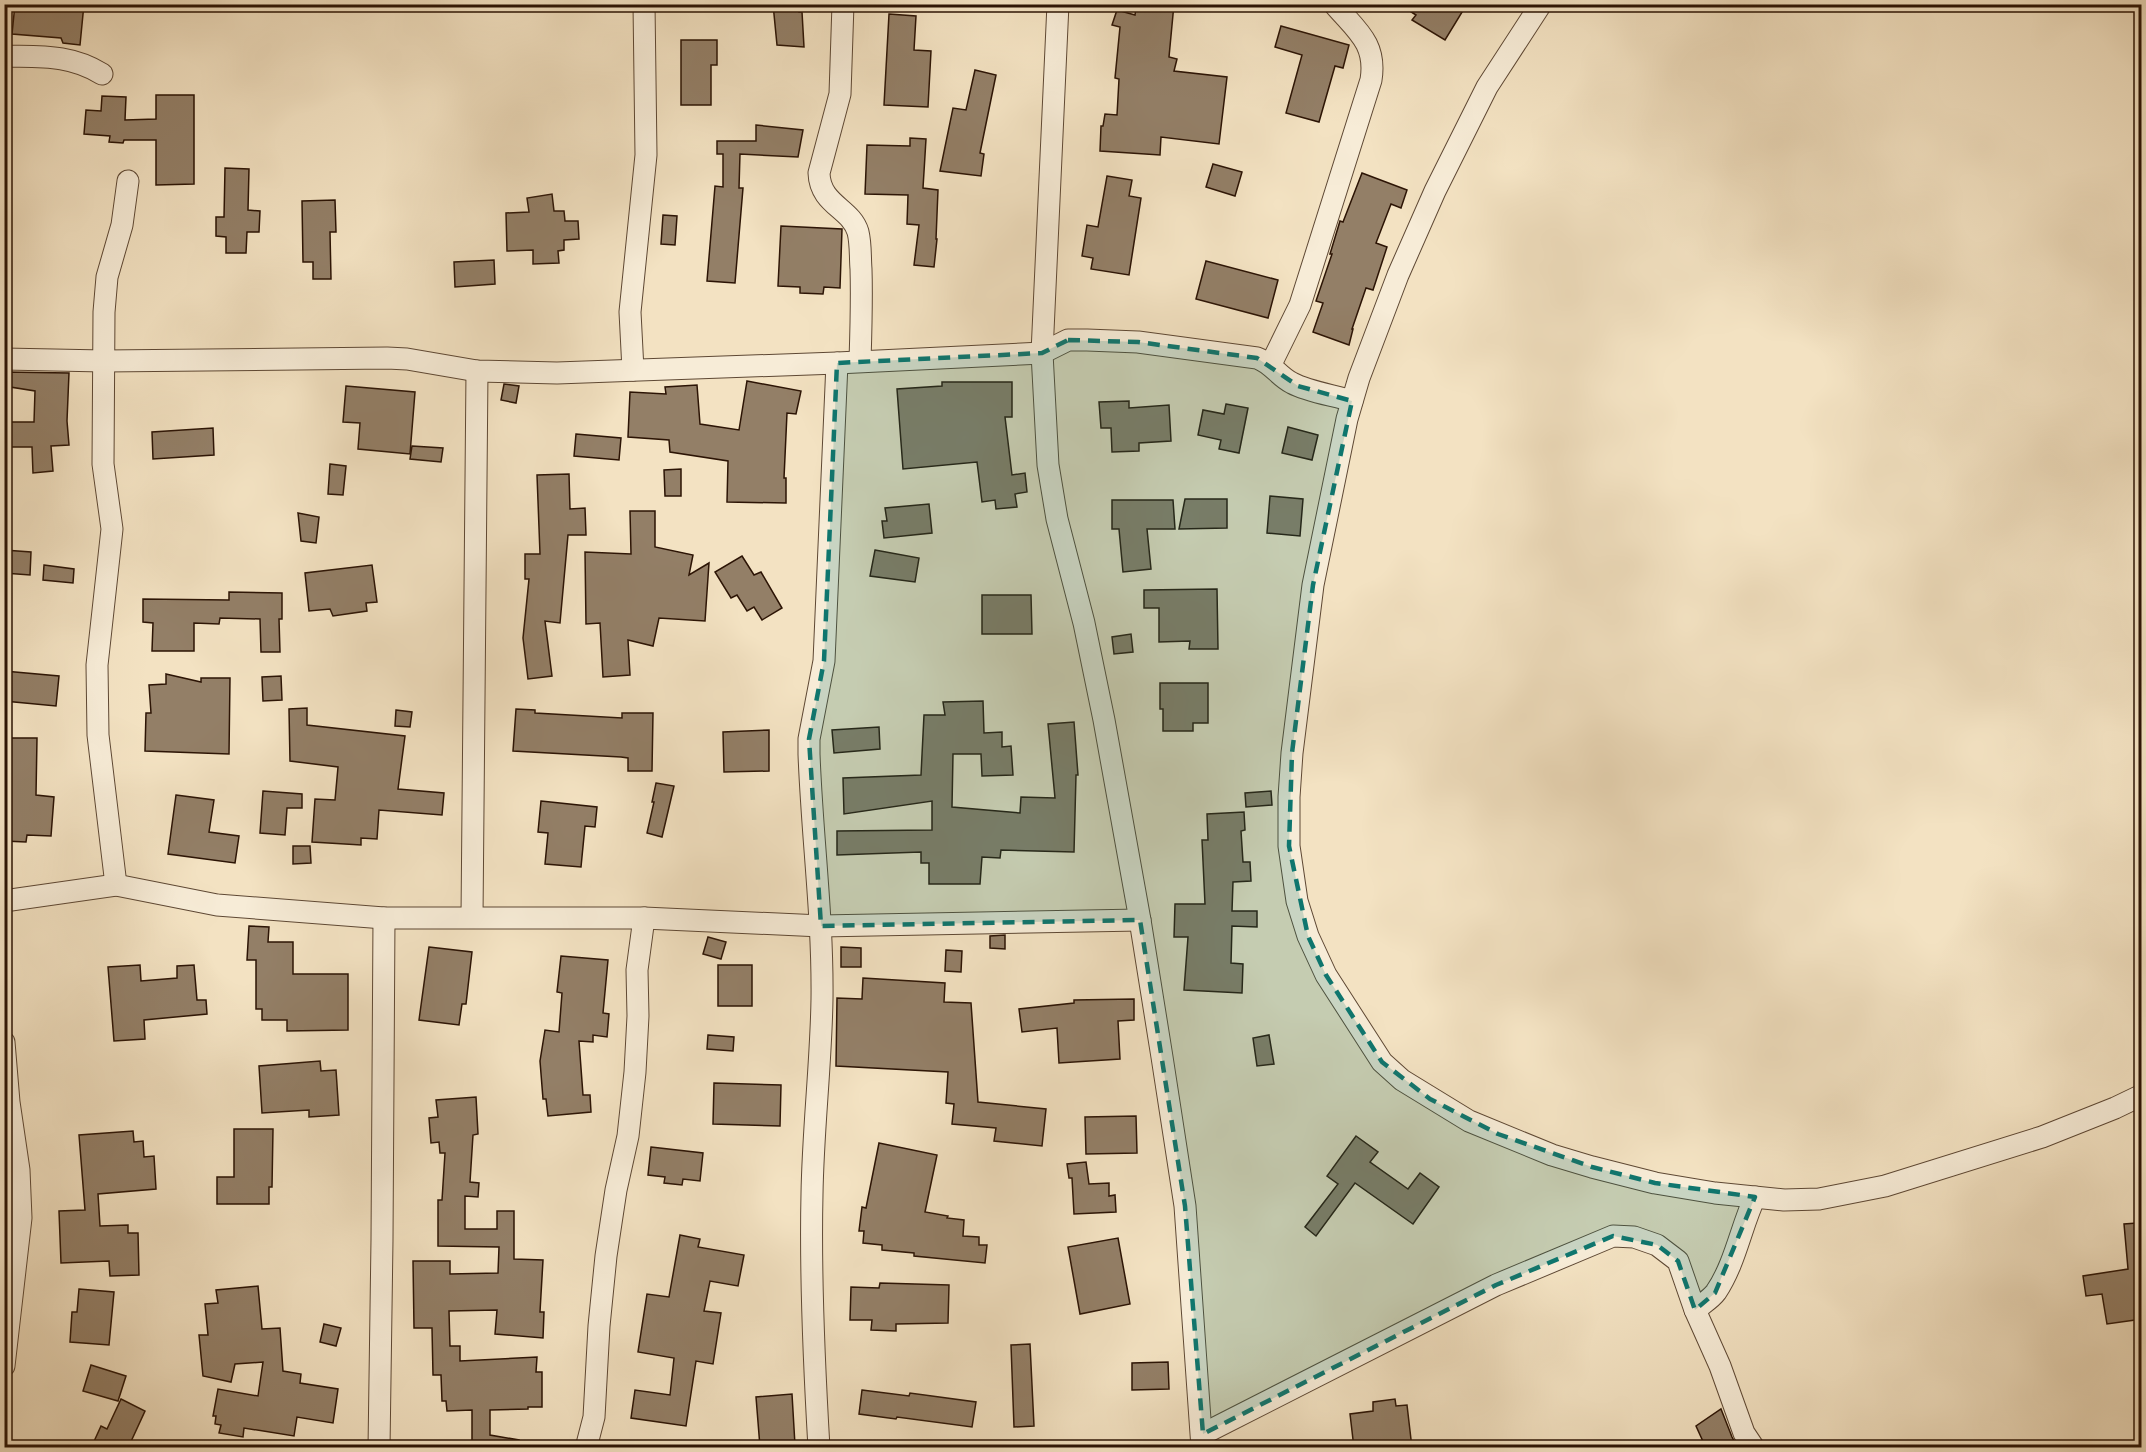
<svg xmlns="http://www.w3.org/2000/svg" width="2146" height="1452" font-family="'IM FELL Double Pica',serif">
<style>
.building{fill:#937f67;stroke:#2c1405;stroke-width:1.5}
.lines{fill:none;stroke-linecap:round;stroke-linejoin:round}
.minor-casing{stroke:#5e4834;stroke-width:23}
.minor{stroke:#f7ecd7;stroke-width:21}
.marked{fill:#0f766e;fill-opacity:0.2;stroke:#0f766e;stroke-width:4.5;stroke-dasharray:12 8;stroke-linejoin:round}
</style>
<rect width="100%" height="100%" fill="#f3e2c2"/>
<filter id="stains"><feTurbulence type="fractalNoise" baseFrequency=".00333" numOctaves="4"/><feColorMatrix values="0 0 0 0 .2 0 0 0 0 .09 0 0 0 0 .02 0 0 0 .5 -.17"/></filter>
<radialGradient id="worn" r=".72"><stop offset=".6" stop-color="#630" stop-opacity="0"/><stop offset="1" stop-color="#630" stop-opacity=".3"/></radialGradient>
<g class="building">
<path d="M15,4H84L80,45L63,43L61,38L12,34Z"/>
<path d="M773,4H799V12H802L804,47L777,45Z"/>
<path d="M1146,4H1174L1169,57L1177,59L1174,71L1227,77L1219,144L1161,137L1160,155L1100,151L1101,126H1103L1105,114L1117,115L1119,79L1115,78L1120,27L1112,25L1117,10L1135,15L1136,7L1146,8Z"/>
<path d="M1399,4H1467L1445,40L1412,20L1416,15Z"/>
<path d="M889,14L916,16L914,50L931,51L928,107L884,105Z"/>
<path d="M1281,26L1349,45L1343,68L1335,66L1319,122L1286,113L1302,55L1275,47Z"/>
<path d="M681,40H717V65H711V105H681Z"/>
<path d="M975,70L996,75L980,153L984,154L981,176L940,171L953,108L966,110Z"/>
<path d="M156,95H194V184L156,185V140H124L123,143L109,142L110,136L84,134L86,110L101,111L102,96L126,97L125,120L156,119Z"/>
<path d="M756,125L803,130L798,157L740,154L739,188H743L735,283L707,281L715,186L723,187V154H717V141H756Z"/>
<path d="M910,138L926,139L923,188L938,190L936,239H937L934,267L914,265L919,225L907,224L908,195L865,194L867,145L910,146Z"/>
<path d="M1213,164L1242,172L1235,196L1206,187Z"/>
<path d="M225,168L249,169L248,210L260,211L259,232H247L246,253H226V237L216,236V217H224Z"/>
<path d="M1362,173L1407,190L1401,208L1391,204L1376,243L1387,247L1373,290L1366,288L1352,329H1353L1349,345L1313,332L1323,303L1316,301L1332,254H1330L1340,221L1343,222Z"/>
<path d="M1107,176L1132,180L1129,196L1141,198L1129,275L1091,269L1093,258L1082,256L1087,225L1098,227Z"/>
<path d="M552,194L554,211H564L565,221H578L579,239L564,240V250L558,251L559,263L533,264V250L507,251L506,213L529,212L527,198Z"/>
<path d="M335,200L336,232H330L331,279H313V262H303L302,201Z"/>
<path d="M663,215L677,216L675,245L661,244Z"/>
<path d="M781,226L842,229L840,288L824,287L823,294L800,293V287L778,286Z"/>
<path d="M494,260L495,284L455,287L454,262Z"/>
<path d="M1206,261L1278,280L1268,318L1196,299Z"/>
<path d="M4,372L69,373L67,421L69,445L51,446L53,471L33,473L32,447H4V422H34L35,391L4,386Z"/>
<path d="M747,381L801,391L796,414L787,413L784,478H786V503L727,502L728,461L670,452L669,440L628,437L630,392L666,394L665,387L697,385L700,424L739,430Z"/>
<path d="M942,382H1012V417H1005L1012,475L1025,473L1027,492L1015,494L1017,507L996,509L995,500L982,502L977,462L903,469L897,389L942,386Z"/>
<path d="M504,384L519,386L516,403L501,400Z"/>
<path d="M346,386L415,392L410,454L358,449L360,423L343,422Z"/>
<path d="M1129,401V408L1169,405L1171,441L1139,443V451L1112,452L1111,428H1101L1099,402Z"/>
<path d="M1226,404L1248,408L1239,453L1219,449L1221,440L1198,435L1203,410L1224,414Z"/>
<path d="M1288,427L1318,435L1312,460L1282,453Z"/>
<path d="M213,428L214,455L153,459L152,432Z"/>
<path d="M576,434L621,438L619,460L574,456Z"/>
<path d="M412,446L443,448L441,462L410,459Z"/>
<path d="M330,464L346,466L343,495L328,494Z"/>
<path d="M681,469V496H665L664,470Z"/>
<path d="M569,474L570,509L585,508L586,535H568L560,623L545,621L552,676L528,679L523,638L529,579H525V554H540L537,475Z"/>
<path d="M1270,496L1303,499L1300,536L1267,533Z"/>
<path d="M1185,499H1227V528L1179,529Z"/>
<path d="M1112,500H1173L1175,529H1147L1151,569L1123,572L1119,529H1112Z"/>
<path d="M929,504L932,533L884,538L882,521H887L885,508Z"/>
<path d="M630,511H655V547L693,555L689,575L709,563L705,621L659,618L653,646L628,640L630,675L603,677L600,623L586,624L585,552L631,554Z"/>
<path d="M298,513L319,517L316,543L301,541Z"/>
<path d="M4,550L31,552L30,575L4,573Z"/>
<path d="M875,550L919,558L915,582L870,576Z"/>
<path d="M742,556L754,575L761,572L782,608L762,620L754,607L747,611L737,595L731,598L715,572Z"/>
<path d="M44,565L74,569L73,583L43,580Z"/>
<path d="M372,565L377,602L366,603L367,611L333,616L330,609L309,611L305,573Z"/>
<path d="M1217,589L1218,649H1189L1190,641L1159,642V608H1144V590Z"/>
<path d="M229,592L282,593V619H279L280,652H261L260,619L220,618L219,624L194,623V651H152L153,623L143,622V599L229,600Z"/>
<path d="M982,595H1031L1032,634H982Z"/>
<path d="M1131,634L1133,652L1114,654L1112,637Z"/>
<path d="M4,671L59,676L56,706L4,701Z"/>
<path d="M166,674L201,682V678H230L229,754L145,751L146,713H151L149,685L166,684Z"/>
<path d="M281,676L282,700L263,701L262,677Z"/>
<path d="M1160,683H1208V723H1193V731H1163V709H1160Z"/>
<path d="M983,701L984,733L1002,732V747L1011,746L1013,775L982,776L981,754H953L952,807L1020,813L1021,797L1055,798L1048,724L1074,722L1078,775H1076L1074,852L1001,850L1000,858L982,857L980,884H929V863H921V852L837,855V831L932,830V801L844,814L843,778L921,775L924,715H945L943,702Z"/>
<path d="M307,708V725L405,736L398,789L444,793L442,815L379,810L377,839L361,838V845L312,842L315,799L335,800L338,767L290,761L289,709Z"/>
<path d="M516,709L535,710V713L622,718V713H653L652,771H628V758L621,757L513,751Z"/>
<path d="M396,710L412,712L410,727L395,726Z"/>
<path d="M879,727L880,749L834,753L832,730Z"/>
<path d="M769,730V771L724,772L723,732Z"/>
<path d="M4,738H37L36,795L54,797L51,836L27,835L26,842L4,841Z"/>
<path d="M656,783L674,786L662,837L647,833L654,802H652Z"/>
<path d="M263,791L302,794V808H287L285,835L260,833Z"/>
<path d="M1271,791L1272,805L1246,807L1245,793Z"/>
<path d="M176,795L214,800L209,832L239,836L235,863L168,854Z"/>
<path d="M541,801L597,807L595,827L585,826L581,867L545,864L548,833L538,832Z"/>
<path d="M1244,812L1245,830L1241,831L1243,862H1250L1251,881L1233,882L1232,911H1257V927L1232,926L1231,963L1243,964L1242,993L1184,990L1188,937H1174L1175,904H1205L1202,840H1208L1207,814Z"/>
<path d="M293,846H310L311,863L293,864Z"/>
<path d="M249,926L269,927L268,942H293V974H348V1030L287,1031V1020H262V1009H256V960H247Z"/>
<path d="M1005,935V949L990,948V936Z"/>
<path d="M708,937L726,942L721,959L703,954Z"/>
<path d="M429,947L472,952L466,1004H462L459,1025L419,1020Z"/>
<path d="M841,947L861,948V967H841Z"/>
<path d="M946,950L962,951L961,972L945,971Z"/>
<path d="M561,956L608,960L603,1013L609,1014L607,1037L593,1035V1042L579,1041L583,1095H590L591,1112L548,1116L546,1099H543L540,1061L545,1030L559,1032L562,993L557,992Z"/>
<path d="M140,965L141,981L177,978V966L194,965L197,1000H206L207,1014L144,1020L145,1039L114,1041L108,967Z"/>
<rect x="718" y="965" width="34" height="41"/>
<path d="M863,978L945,983L944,1002L971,1003L978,1102L1046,1109L1042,1146L994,1141L996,1128L952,1124L954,1104L946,1103L948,1072L836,1066L837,998L862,999Z"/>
<path d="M1134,999V1020L1118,1021L1120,1059L1059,1063L1057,1028L1022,1032L1019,1009L1074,1003V1000Z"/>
<path d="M708,1035L734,1037L733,1051L707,1049Z"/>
<path d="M1269,1035L1274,1064L1257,1066L1253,1038Z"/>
<path d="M320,1061L321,1071L336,1070L339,1115L309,1117V1110L262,1113L259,1066Z"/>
<path d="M714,1083L781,1085L780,1126L713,1124Z"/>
<path d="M476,1097L478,1134L473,1135L470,1182L479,1183L478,1197L465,1196V1229H497V1211H514V1259L543,1260L540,1312H544L543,1338L495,1334L497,1310L449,1311L450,1346H460V1361L537,1357L536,1372H542V1407H528V1409L490,1410V1435L519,1440V1448H472V1410L447,1411L446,1401H442L441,1375H433L432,1328H414L413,1261H450V1274L498,1273L499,1247L438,1246V1200H442L445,1153H440L439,1142L431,1143L429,1118L438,1117L436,1100Z"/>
<path d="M1136,1116L1137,1153L1086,1154L1085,1117Z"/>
<path d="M234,1129H273L272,1187H269V1204H217V1177H234Z"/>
<path d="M133,1131L134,1142L143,1141L144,1157L154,1156L156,1189L98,1194L100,1226L128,1225V1233H138L139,1275L110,1276L109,1261L61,1263L59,1211L85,1210L79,1135Z"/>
<path d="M1356,1136L1378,1152L1370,1162L1408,1189L1420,1173L1439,1187L1413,1224L1355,1183L1316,1236L1305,1227L1338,1184L1327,1176Z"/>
<path d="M879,1143L937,1155L925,1212L948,1216L947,1218L964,1220L963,1236L979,1237V1245H987L985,1263L914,1256V1253L882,1250V1245L863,1243L864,1231H859L862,1207L866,1208Z"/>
<path d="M651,1147L703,1153L700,1181L683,1179L682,1185L664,1183L665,1177L648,1175Z"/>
<path d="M1086,1162L1089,1184L1109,1183V1196L1115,1195L1116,1212L1074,1214L1072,1178H1069L1067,1164Z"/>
<path d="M2137,1223L2139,1239H2142V1319L2107,1324L2102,1294L2086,1296L2083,1276L2128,1269L2124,1224Z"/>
<path d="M680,1235L700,1239L698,1247L744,1255L738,1286L710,1281L704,1311L721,1313L713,1364L696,1361L686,1426L631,1418L635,1390L670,1395L674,1358L638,1352L647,1294L669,1297Z"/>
<path d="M1118,1238L1130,1304L1080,1314L1068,1247Z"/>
<path d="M880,1283L949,1285L948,1323L896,1324V1331L871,1330L872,1320H850L851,1287L879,1288Z"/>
<path d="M258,1286L262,1329L280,1328L283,1371L301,1374L300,1383L338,1389L333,1423L297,1417L294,1436L244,1428L243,1437L219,1433L221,1425L215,1424L216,1416H213L218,1389L258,1396L263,1362L235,1364L231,1382L203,1376L199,1335H208L205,1304L218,1303L216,1290Z"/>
<path d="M79,1289L114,1292L109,1345L70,1342L72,1312H77Z"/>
<path d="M324,1324L341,1328L336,1346L320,1342Z"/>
<path d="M1030,1344L1034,1426L1014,1427L1011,1345Z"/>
<path d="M1168,1362L1169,1389L1132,1390V1363Z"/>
<path d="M91,1365L126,1376L118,1401L83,1391Z"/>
<path d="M862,1390L909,1396L910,1393L976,1402L972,1427L897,1417L896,1419L859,1414Z"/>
<path d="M792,1394L795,1445L760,1447L756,1397Z"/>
<path d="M121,1399L145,1411L128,1448H91L101,1426L107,1429Z"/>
<path d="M1395,1399L1396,1406L1407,1405L1412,1448H1399L1397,1445L1354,1448L1350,1414L1373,1411V1402Z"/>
<path d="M1721,1409L1732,1437L1738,1448H1706L1696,1426Z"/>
</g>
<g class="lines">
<defs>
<g id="minor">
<path d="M843,4L840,94L819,173C820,205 851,208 858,232C861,244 860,257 861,269C862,300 861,330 860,361"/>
<path d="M1058,4L1042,353L1048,465L1057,519L1084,623L1104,720L1140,920L1162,1057L1185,1206L1202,1448"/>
<path d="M1541,4L1487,87L1435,191L1398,275L1359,378L1347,419L1313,585L1292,753L1289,797V846L1297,901L1308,936L1326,975L1382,1062L1402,1080L1469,1121L1552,1155L1592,1167L1655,1183L1715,1193L1784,1200L1819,1199L1885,1186L2042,1137L2115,1108L2142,1095"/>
<path d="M4,56C40,57 70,54 102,74"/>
<path d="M4,359L104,361L387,358L407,359L477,371L557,373L837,363L1042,353L1068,340H1087L1138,342L1257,358C1272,363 1278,376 1292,383C1309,392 1333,395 1352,401"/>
<path d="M1271,364L1300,305L1371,80C1377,43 1356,30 1334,4"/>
<path d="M633,370L630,312L646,155L644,4"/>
<path d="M116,885L98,735L97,665L112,529L103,464L104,312L107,277L122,225L128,181"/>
<path d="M4,901L116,885L217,905L384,918H644L821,926L1140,920"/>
<path d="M472,917L477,371"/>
<path d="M4,1042L9,1102L19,1170L21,1218L4,1366"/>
<path d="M1695,1310C1702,1304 1711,1299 1716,1292C1735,1264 1741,1227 1755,1197"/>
<path d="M1203,1434L1496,1285L1613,1236L1634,1237L1657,1245L1678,1261L1695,1310L1720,1366L1744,1433L1754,1448"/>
<path d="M379,1448L382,1240L384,918"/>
<path d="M586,1448L594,1417L599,1326L606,1256L616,1190L628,1136L635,1072L638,1016L637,970L644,918"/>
<path d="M819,1448C814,1363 810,1278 812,1194C813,1129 821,1064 822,999C823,917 812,836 809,754V739L824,661L837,363"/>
</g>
</defs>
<use href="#minor" class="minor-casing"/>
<use href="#minor" class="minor"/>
</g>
<path class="marked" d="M1068,340L1138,342L1257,358L1298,386L1352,401L1313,585L1292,753L1289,846L1308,936L1326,975L1382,1062L1430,1099L1498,1134L1592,1167L1655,1183L1755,1197L1715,1293L1695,1310L1678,1261L1657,1245L1613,1236L1496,1285L1203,1434L1185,1206L1140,920L821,926L809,739L824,661L837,363L1042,353Z"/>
<rect width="2146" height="1452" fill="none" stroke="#f3e2c2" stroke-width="24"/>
<rect x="6" y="6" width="2134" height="1440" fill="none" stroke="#2c1405" stroke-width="3"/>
<rect x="12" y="12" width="2122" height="1428" fill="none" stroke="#2c1405" stroke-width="1.5"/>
<rect width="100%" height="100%" filter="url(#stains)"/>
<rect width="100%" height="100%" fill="url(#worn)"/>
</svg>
